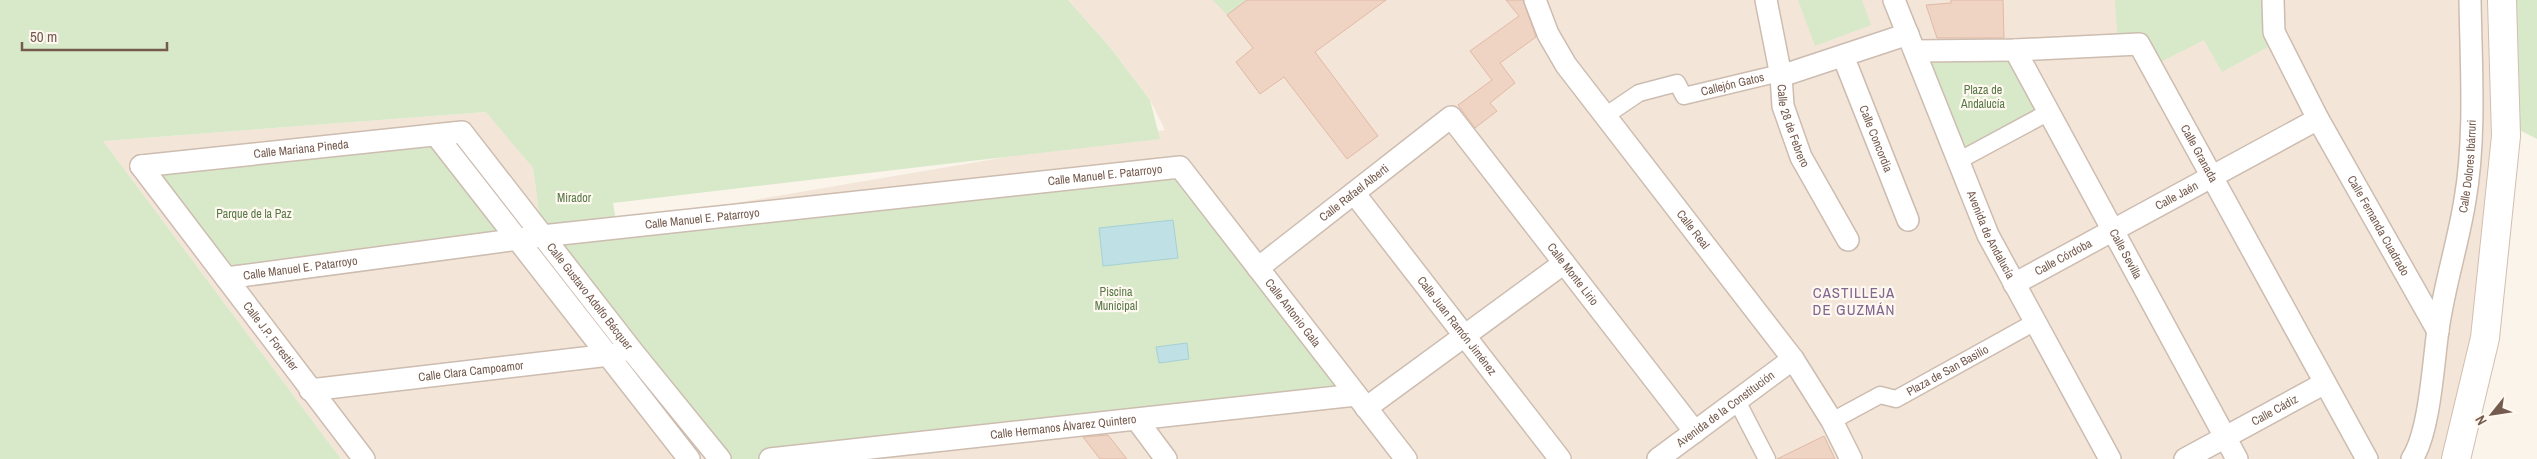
<svg xmlns="http://www.w3.org/2000/svg" width="2537" height="459" font-family="'Archivo Narrow',sans-serif">
<style>
.residential{fill:#f3e6d9}
.green{fill:#d7e9c9}
.water{fill:#bfe0e4;stroke:#a6d0d5}
.building{fill:#efd3c3;stroke:#e1b9a5}
.lines{fill:none;stroke-linecap:round;stroke-linejoin:round}
.pedestrian-casing{stroke:#cdbcb0;stroke-width:19}
.minor-casing{stroke:#cdbcb0;stroke-width:24}
.secondary-casing{stroke:#d2beb0;stroke-width:30}
.pedestrian{stroke:#fff;stroke-width:16}
.minor{stroke:#fff;stroke-width:21}
.secondary{stroke:#fff;stroke-width:28}
.labels{text-anchor:middle;stroke-width:4.5;stroke-linejoin:round;paint-order:stroke}
.street-label{font-size:12px;fill:#755b4e;stroke:#fef8f0}
.park-label{font-size:12px;fill:#587947;stroke:#fef8f0}
.quarter-label{font-size:15px;letter-spacing:1px;fill:#816690;stroke:#fef8f0}
</style>
<rect width="100%" height="100%" fill="#fbf4ea"/>
<path class="residential" d="M1068,0H2491L2496,121L2469,356L2446,459H341L103,141L487,112L533,168L542,236L1165,130L1150,100L1109,46Z"/>
<g class="green">
<path d="M0,0H1068L1109,46L1150,100L1160,139L613,203L617,227L1180,167L1356,395L770,459H720L542,236L533,168L486,112L103,141L341,459H0Z"/>
<path d="M1213,0H1247L1227,15Z"/>
<path d="M1798,0H1862L1871,25L1815,46Z"/>
<path d="M2115,0H2273L2279,41L2222,72L2204,40L2151,67L2139,45L2118,46Z"/>
<path d="M2491,0H2537V139L2496,118Z"/>
<path d="M2015,50L2049,112L1958,161L1915,51Z"/>
<path d="M436,135L517,239L226,278L141,166Z"/>
</g>
<g class="water">
<path d="M1173,220L1178,258L1103,266L1099,228Z"/>
<path d="M1187,343L1189,359L1159,363L1156,347Z"/>
</g>
<g class="building">
<path d="M1247,0H1386L1315,52L1378,136L1347,159L1284,77L1260,94L1236,62L1253,48L1227,15Z"/>
<path d="M1506,0H1523L1536,37L1500,63L1515,83L1490,103L1497,111L1475,128L1458,105L1492,80L1470,51L1519,16Z"/>
<path d="M1951,0H2003L2004,38H1937L1926,5L1951,3Z"/>
<path d="M1108,435L1127,459H1100L1083,437Z"/>
<path d="M1824,436L1835,459H1777Z"/>
</g>
<g class="lines">
<defs>
<g id="pedestrian">
<path id="s1" d="M1605,116L1639,93L1677,83L1684,96L1780,73"/>
<path d="M1958,161L2049,112"/>
<path d="M1737,401L1767,459"/>
<path id="s2" d="M1832,421L1880,395L1896,399L2035,322"/>
</g>
<g id="minor">
<path id="s3" d="M1535,0L1548,34L1566,65L1793,359L1832,421L1851,459"/>
<path id="s4" d="M1766,0L1781,76L1783,106L1801,157L1848,240"/>
<path id="s5" d="M1894,0L1988,235L2110,459"/>
<path id="s6" d="M2273,0L2274,32L2318,119L2438,331"/>
<path id="s7" d="M2015,50L2237,459"/>
<path id="s8" d="M1915,51L2015,50L2139,44L2367,459"/>
<path id="s9" d="M1843,56L1908,220"/>
<path d="M1781,76L1908,34"/>
<path d="M436,135L689,459"/>
<path id="s10" d="M141,166L462,132L633,352L720,459"/>
<path id="s11" d="M141,166L364,459"/>
<path id="s12" d="M1354,193L1560,459"/>
<path id="s13" d="M1258,268L1451,117L1695,432"/>
<path id="s14" d="M226,278L542,236L1180,167L1406,459"/>
<path id="s15" d="M2014,284L2318,119"/>
<path id="s16" d="M310,390L618,354"/>
<path d="M1366,408L1564,263"/>
<path d="M1137,420L1166,459"/>
<path id="s17" d="M770,459L1356,395"/>
<path id="s18" d="M1658,459L1793,359"/>
<path id="s19" d="M2185,459L2325,383"/>
<path id="s20" d="M2412,459C2430,431 2433,364 2438,330C2444,286 2458,244 2465,200C2476,137 2471,64 2470,0"/>
</g>
<path id="secondary" d="M2456,459L2485,338L2506,136L2502,0"/>
</defs>
<use href="#pedestrian" class="pedestrian-casing"/>
<use href="#minor" class="minor-casing"/>
<use href="#secondary" class="secondary-casing"/>
<use href="#pedestrian" class="pedestrian"/>
<use href="#minor" class="minor"/>
<use href="#secondary" class="secondary"/>
</g>
<g class="labels">
<g class="street-label">
<text dy="4" stroke="none"><textPath href="#s1" startOffset="145">Callejón Gatos</textPath></text>
<text dy="4" stroke="none"><textPath href="#s4" startOffset="129">Calle 28 de Febrero</textPath></text>
<text dy="4" stroke="none"><textPath href="#s9" startOffset="89">Calle Concordia</textPath></text>
<text dy="4" stroke="none"><textPath href="#s10" startOffset="161">Calle Mariana Pineda</textPath></text>
<text dy="4" stroke="none"><textPath href="#s8" startOffset="349">Calle Granada</textPath></text>
<text dy="4" stroke="none"><textPath href="#s20" startOffset="299">Calle Dolores Ibárruri</textPath></text>
<text dy="4" stroke="none"><textPath href="#s14" startOffset="885">Calle Manuel E. Patarroyo</textPath></text>
<text dy="4" stroke="none"><textPath href="#s13" startOffset="122">Calle Rafael Alberti</textPath></text>
<text dy="4" stroke="none"><textPath href="#s15" startOffset="185">Calle Jaén</textPath></text>
<text dy="4" stroke="none"><textPath href="#s14" startOffset="480">Calle Manuel E. Patarroyo</textPath></text>
<text dy="4" stroke="none"><textPath href="#s6" startOffset="252">Calle Fernanda Cuadrado</textPath></text>
<text dy="4" stroke="none"><textPath href="#s3" startOffset="280">Calle Real</textPath></text>
<text dy="4" stroke="none"><textPath href="#s5" startOffset="254">Avenida de Andalucía</textPath></text>
<text dy="4" stroke="none"><textPath href="#s7" startOffset="232">Calle Sevilla</textPath></text>
<text dy="4" stroke="none"><textPath href="#s15" startOffset="56">Calle Córdoba</textPath></text>
<text dy="4" stroke="none"><textPath href="#s14" startOffset="75">Calle Manuel E. Patarroyo</textPath></text>
<text dy="4" stroke="none"><textPath href="#s13" startOffset="444">Calle Monte Lirio</textPath></text>
<text dy="4" stroke="none"><textPath href="#s10" startOffset="531">Calle Gustavo Adolfo Bécquer</textPath></text>
<text dy="4" stroke="none"><textPath href="#s14" startOffset="1145">Calle Antonio Gala</textPath></text>
<text dy="4" stroke="none"><textPath href="#s12" startOffset="168">Calle Juan Ramón Jiménez</textPath></text>
<text dy="4" stroke="none"><textPath href="#s11" startOffset="214">Calle J.P. Forestier</textPath></text>
<text dy="4" stroke="none"><textPath href="#s16" startOffset="162">Calle Clara Campoamor</textPath></text>
<text dy="4" stroke="none"><textPath href="#s2" startOffset="130">Plaza de San Basilio</textPath></text>
<text dy="4" stroke="none"><textPath href="#s18" startOffset="84">Avenida de la Constitución</textPath></text>
<text dy="4" stroke="none"><textPath href="#s19" startOffset="102">Calle Cádiz</textPath></text>
<text dy="4" stroke="none"><textPath href="#s17" startOffset="295">Calle Hermanos Álvarez Quintero</textPath></text>
</g>
<g class="park-label">
<text x="1983" y="94">Plaza de<tspan x="1983" dy="14">Andalucía</tspan></text>
<text x="574" y="202">Mirador</text>
<text x="254" y="218">Parque de la Paz</text>
<text x="1116" y="296">Piscina<tspan x="1116" dy="14">Municipal</tspan></text>
</g>
<g class="quarter-label">
<text x="1854" y="298">CASTILLEJA<tspan x="1854" dy="17">DE GUZMÁN</tspan></text>
</g>
</g>
<g transform="translate(2492 414) rotate(240)" stroke="#fef8f0" stroke-width="4" paint-order="stroke">
<path d="M0-4L9 19L0 12L-9 19Z" fill="#755b4e"/>
<text y="-8" font-size="14" font-weight="bold" text-anchor="middle" fill="#755b4e">N</text>
</g>
<path d="M22 42v8h145v-8" fill="none" stroke="#755b4e" stroke-width="2.5"/>
<text x="30" y="42" font-size="15" fill="#755b4e" stroke="#fef8f0" stroke-width="4" paint-order="stroke">50 m</text>
</svg>
